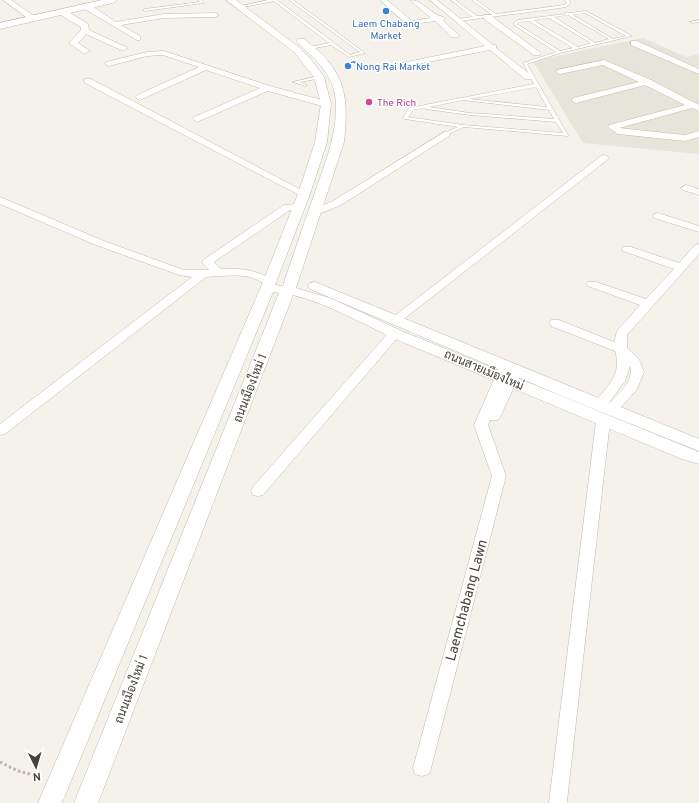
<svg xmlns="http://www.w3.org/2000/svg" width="699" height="803" font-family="Overpass,Sarabun,sans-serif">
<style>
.residential{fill:#e7e4d9}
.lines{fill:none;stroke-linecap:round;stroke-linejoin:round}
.service-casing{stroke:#bfbbad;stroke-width:1}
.minor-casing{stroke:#bfbbad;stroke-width:1}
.tertiary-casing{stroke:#bfbbad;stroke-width:1}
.path{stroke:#bfb8a0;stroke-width:3;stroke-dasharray:2.5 2.5;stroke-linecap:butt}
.service{fill:#fff;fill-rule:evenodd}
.minor{fill:#fff;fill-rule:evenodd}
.tertiary{fill:#fff;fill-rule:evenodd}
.shop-dot{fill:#3f7fe0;stroke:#fff;stroke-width:1.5}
.hotel-dot{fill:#d1479c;stroke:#fff;stroke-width:1.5}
.labels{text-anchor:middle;stroke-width:3;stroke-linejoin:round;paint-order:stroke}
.far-shop-label{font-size:10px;fill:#366cbe;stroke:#fff}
.far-hotel-label{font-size:10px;fill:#b23c85;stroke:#fff;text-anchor:start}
.street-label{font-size:12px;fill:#474339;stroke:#fff}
.near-street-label{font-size:14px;fill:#474339;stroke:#fff}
</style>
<rect width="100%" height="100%" fill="#f4f2ea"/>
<path class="residential" d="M643,38L686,57L699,54V154L583,143L533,61Z"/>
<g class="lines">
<defs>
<g id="service">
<path d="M198,0H202L204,3L145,11L143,10L145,9L200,2Z"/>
<path d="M268,0H277L350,55L360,52L289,0H293L365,53L349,57L331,45L310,49V47L329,43L274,1L239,8L237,7Z"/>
<path d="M451,0H455L477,16L492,15L472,0H476L496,14L564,5L567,3L565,0H569L571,3L566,7L553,9L459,21L457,20L458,19L473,17Z"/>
<path d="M586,11L632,36L560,53L527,64L568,135V136L464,127L446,135L444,134V133L458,127L405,119L403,118L409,108L534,84L523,63L556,52L514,25V23L518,20L565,14L567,12L570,13ZM585,13L626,36L613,39L573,15ZM568,15L609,39L595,43L554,17ZM549,18L591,43L578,47L533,20ZM529,21L573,48L560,51L517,24L519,22ZM536,87L547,107L470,99ZM463,100L549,110L554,119L470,113L429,107ZM424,108L426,109L470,115L556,122L563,133L463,125L408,117L413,110Z"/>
<path d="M699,20V22L692,23L690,22Z"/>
<path d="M319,76L321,77V78L300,82L307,85L305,86L293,82Z"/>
</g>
<g id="minor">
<path d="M3,0H11L37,18L36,20H30Z"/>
<path d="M380,0H387L412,21L431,18L410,0C424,0 430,15 444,17L445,19L443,21L459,35L458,37H452L435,21L407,25Z"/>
<path d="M430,0H437L493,45H496V48L531,75V79H525L490,50L397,68H394V64H397L485,46Z"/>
<path d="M83,4H89L116,22L164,14L215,13L219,15L215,17L164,18L121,25L140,36V40H137L83,8Z"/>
<path d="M59,10H65L88,24L89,30L128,48L124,50H121L86,34L78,43L90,51L86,53H83L69,43L81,30V27L59,14Z"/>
<path d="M484,15H490L541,53L540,55H534L484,19Z"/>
<path d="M631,41H637L699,69V74L631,45Z"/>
<path d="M164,51L270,86L329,102L330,104L326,107L268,91L197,122L193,119L194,117L260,88L206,70L140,100L137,99L136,97L137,95L199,67L163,55L147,56L109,66L105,64L106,62L147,52Z"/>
<path d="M604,60L651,80L699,105V111L692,108L619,128L685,135L699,131V137L685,141L618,134L608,127L609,125L685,105L645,85L576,103L573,102L572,100L573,98L639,82L603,65L560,74L556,72L557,70Z"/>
<path d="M85,79H91L309,194L307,196H301L85,83L84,81Z"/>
<path d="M446,131L450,134L449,136L341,205L316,215L311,212L312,210L333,201Z"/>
<path d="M604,155L607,156L609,158L607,160L400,322H392L390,320L392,318L601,156Z"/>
<path d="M686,185L699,189V195L683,190L681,188Z"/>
<path d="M0,197L104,241L184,270H209L202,262L203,260L284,205L299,204L304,207L299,210H290L214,262L221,269C242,268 255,270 274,280L276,282L274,284C265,287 259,279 250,277C236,274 221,276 206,277L5,434L0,435V424L192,277L179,275L96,245L0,204Z"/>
<path d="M658,213L699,226V232L654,218L653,216L654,214Z"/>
<path d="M699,244V254L627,335V348L639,359L644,372L637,389L616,413L611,414L606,413L604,410L606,407C616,396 635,382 630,366L625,381L605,408L600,409L595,408L593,405C606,386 623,376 615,351L551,326L549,323L551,320H559L614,342L617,331L640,305L588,286L586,284L588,282H596L646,299L674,269L623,251L622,249L623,247H631L679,263L695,245Z"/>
<path d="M395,329L399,330L401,333L399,336L263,495L258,496L253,495L251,491L253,487L391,330Z"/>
<path d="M506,362L510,363L512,367H520L522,370L500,417L498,420H490L488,425L506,476L431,768L429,774L422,776L415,774L413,768L492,476L474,425L500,366L502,363Z"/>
<path d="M603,417L608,418L610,421L567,801V803H549L596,421L598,418Z"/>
</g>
<g id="tertiary">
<path d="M102,0H117L113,3L0,29V23Z"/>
<path d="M226,0H236L300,48L313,62L324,77L331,104L327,142L310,194L275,285L283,286L285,279C295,251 304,223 314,195C325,163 340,129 335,94C331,72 313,57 298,43L296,41L298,39H304C312,46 321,52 327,60C349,85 347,112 344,142L296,288L330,298L404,332L699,452V464L682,459C590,421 499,382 407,344C369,328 333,305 293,295L98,803H74L279,293L273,292L62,803H38L263,282L298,194L315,142L321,104L314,77L294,52Z"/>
<path d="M315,282L699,439V451L569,399L310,289L308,286L310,283Z"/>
</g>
</defs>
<use href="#service" class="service-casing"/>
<use href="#minor" class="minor-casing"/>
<use href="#tertiary" class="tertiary-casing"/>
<path class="path" d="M0,762L18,771L41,777"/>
<use href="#service" class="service"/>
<use href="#minor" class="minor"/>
<use href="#tertiary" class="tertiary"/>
</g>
<g class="shop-dot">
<circle cx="386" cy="11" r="4"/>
<circle cx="348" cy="66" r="4"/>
</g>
<circle class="hotel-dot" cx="369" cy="102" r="4"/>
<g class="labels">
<g class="far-shop-label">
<text x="386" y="27">Laem Chabang<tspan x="386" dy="12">Market</tspan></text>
<text x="356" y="70" text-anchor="start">ืNong Rai Market</text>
</g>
<g class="far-hotel-label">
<text x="377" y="106">The Rich</text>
</g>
<g class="street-label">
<text transform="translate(484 370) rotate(23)" y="4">ถนนสายเมืองใหม่</text>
<text transform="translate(250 388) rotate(-69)" y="4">ถนนเมืองใหม่ 1</text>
<text transform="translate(131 689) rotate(-69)" y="4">ถนนเมืองใหม่ 1</text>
</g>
<g class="near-street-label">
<text transform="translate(466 600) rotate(-75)" y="5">Laemchabang Lawn</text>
</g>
</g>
<g transform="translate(36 767) rotate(175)" stroke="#ffffff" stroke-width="3" paint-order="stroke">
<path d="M0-3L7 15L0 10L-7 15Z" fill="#474339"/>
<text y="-6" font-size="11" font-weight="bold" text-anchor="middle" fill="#474339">N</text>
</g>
</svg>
